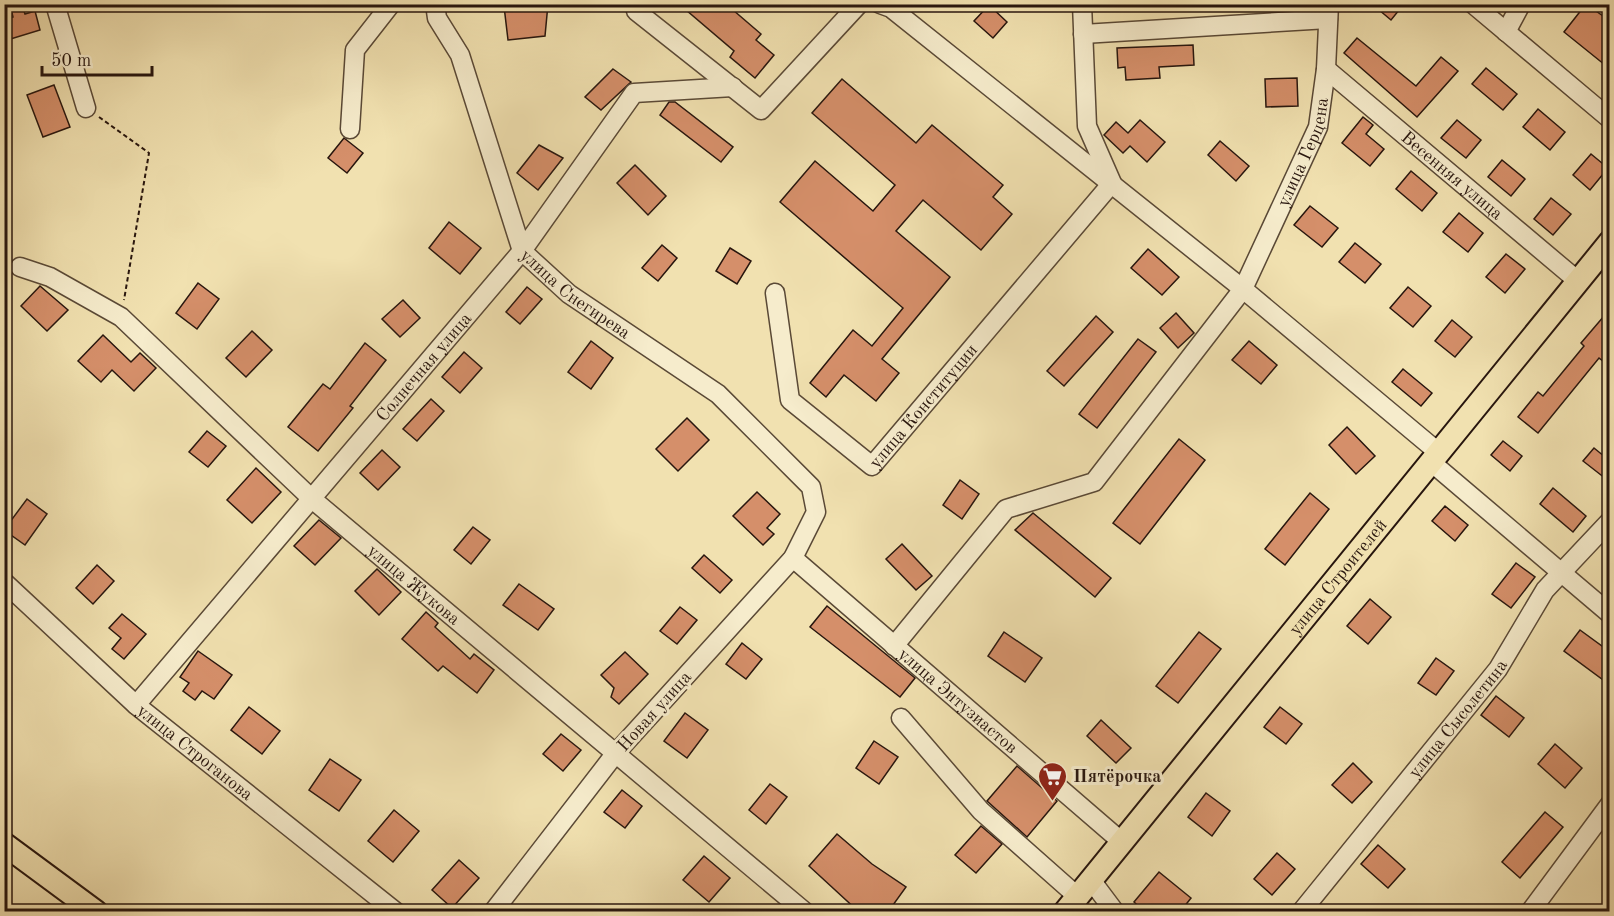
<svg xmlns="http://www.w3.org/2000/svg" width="1614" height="916" font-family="'Old Standard TT',serif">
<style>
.building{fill:#d58f6a;stroke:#28160e;stroke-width:1.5}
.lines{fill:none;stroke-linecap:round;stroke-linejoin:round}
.minor-casing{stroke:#5a4936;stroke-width:21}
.major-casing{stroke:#28160e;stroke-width:26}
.path{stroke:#28160e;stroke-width:2;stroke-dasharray:4.5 3;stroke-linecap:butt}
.minor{stroke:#f6eccc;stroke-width:18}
.major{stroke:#f1e1b0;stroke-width:22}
.labels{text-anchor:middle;stroke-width:6;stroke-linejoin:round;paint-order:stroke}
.street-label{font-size:18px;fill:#28160e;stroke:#f6eccc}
.poi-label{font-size:18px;font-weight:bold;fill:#28160e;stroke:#f6eccc;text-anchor:start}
</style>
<rect width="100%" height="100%" fill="#f1e1b0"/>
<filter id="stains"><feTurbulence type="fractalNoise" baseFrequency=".00333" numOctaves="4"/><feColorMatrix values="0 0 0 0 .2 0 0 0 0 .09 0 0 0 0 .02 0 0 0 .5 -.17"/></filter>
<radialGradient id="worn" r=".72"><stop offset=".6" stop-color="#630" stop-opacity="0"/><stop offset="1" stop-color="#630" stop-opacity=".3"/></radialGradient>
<g class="building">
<path d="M516,4H548L545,36L508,40L504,6Z"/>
<path d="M679,4H726L761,34L756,40L774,55L755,78L730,57L734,51Z"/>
<path d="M1372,4H1404L1391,20Z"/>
<path d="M1586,4L1610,21V69L1564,32Z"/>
<path d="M22,5L25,14L35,11L40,30L4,41V20L13,17L11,9Z"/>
<path d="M989,5L1007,22L993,38L974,21Z"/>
<path d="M1357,38L1416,86L1441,57L1458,71L1417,117L1344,53Z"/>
<path d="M1193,45L1194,65L1159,67L1160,78L1126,80L1125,67L1118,68L1117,48Z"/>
<path d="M1486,68L1517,94L1503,110L1472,84Z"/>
<path d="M613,69L631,82L601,110L585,97Z"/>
<path d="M1297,78L1298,106L1266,107L1265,79Z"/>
<path d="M842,79L916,143L932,125L1003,185L993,197L1012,214L981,250L923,200L896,231L950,277L882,359L899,373L876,401L844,375L826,397L810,383L853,330L872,346L903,308L780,202L815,161L873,211L895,185L812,113Z"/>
<path d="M54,85L70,127L43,137L27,95Z"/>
<path d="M669,102H675L733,147L721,162L660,115Z"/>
<path d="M1538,109L1565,132L1550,150L1523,127Z"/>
<path d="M1363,117L1373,125L1366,134L1384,149L1370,166L1342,143Z"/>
<path d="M1140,120L1165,142L1147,162L1130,146L1123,153L1104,135L1116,122L1128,133Z"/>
<path d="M1457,120L1481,140L1466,158L1441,138Z"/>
<path d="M344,138L363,153L347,173L328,158Z"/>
<path d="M1220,141L1249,166L1236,181L1208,155Z"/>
<path d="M539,145L563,158L538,190L517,173Z"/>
<path d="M1591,154L1608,168L1590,190L1573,175Z"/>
<path d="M1502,160L1525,179L1511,196L1488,177Z"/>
<path d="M635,165L666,196L648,215L617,183Z"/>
<path d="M1411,171L1437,193L1422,211L1396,189Z"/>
<path d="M1551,198L1571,214L1553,235L1534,219Z"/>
<path d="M1310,206L1338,228L1322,247L1294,225Z"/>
<path d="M1459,213L1483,233L1468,252L1443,232Z"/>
<path d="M449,222L481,248L460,274L429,248Z"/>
<path d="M1355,243L1381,264L1365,283L1339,262Z"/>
<path d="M662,245L677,258L658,281L642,268Z"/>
<path d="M730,248L751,261L737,284L716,271Z"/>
<path d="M1148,249L1179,277L1162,295L1131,268Z"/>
<path d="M1506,254L1525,269L1505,293L1486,277Z"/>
<path d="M198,283L219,299L197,329L176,313Z"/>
<path d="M40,286L68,310L47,331L21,306Z"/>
<path d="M527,287L542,299L520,324L506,312Z"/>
<path d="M1408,287L1431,306L1413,327L1390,308Z"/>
<path d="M403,300L420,318L400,337L382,319Z"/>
<path d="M1610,309V356L1604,362L1599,358L1538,433L1518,417L1538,392L1543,396L1584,346L1581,343Z"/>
<path d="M1176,313L1194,333L1178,348L1160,328Z"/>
<path d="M1096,316L1113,332L1064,386L1047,371Z"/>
<path d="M1452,320L1472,337L1455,357L1435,341Z"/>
<path d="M252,331L272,350L246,377L226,358Z"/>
<path d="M103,335L131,362L140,353L156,368L134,391L112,370L101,382L78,361Z"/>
<path d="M1138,339L1156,352L1097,428L1079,414Z"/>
<path d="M591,341L613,358L591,389L568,372Z"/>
<path d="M1249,341L1277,365L1261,384L1232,360Z"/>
<path d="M365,343L386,360L350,406L353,408L318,451L288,427L323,384L330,389Z"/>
<path d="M464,352L482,368L460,393L442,377Z"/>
<path d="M1403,369L1432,393L1421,406L1392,382Z"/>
<path d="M431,399L444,411L417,441L403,429Z"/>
<path d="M687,418L709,440L678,471L656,449Z"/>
<path d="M1347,427L1375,456L1356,474L1329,445Z"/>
<path d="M207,431L226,446L208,467L189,452Z"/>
<path d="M1179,439L1205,460L1140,544L1113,523Z"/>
<path d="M1503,441L1522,456L1510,471L1491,455Z"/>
<path d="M1594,448L1610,461V482L1583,461Z"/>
<path d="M382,450L400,467L378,490L360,473Z"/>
<path d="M256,468L281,492L252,523L227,500Z"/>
<path d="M960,480L979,494L962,519L943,505Z"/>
<path d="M1553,488L1586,516L1573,532L1540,504Z"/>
<path d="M757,492L780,514L767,528L774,534L763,545L733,516Z"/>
<path d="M1310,493L1329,509L1285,565L1265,549Z"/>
<path d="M27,499L47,514L25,545L4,530Z"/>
<path d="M1445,506L1468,525L1455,541L1432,521Z"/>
<path d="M1033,513L1111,578L1095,597L1015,530Z"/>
<path d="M319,520L341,538L315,565L294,546Z"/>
<path d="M473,527L490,540L471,564L454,550Z"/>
<path d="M902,544L932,576L916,590L886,559Z"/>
<path d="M704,555L732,580L720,593L692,568Z"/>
<path d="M1516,563L1535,577L1511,608L1492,594Z"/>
<path d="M97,565L114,581L93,604L76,588Z"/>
<path d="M377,569L401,592L379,615L355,591Z"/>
<path d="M519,584L554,609L538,630L503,605Z"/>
<path d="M1370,599L1391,617L1368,644L1347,626Z"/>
<path d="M827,606L915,678L900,697L810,627Z"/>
<path d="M680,607L697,620L677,644L660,631Z"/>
<path d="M426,612L438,623L435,627L470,659L474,654L494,670L477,693L443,666L438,671L402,639Z"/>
<path d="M122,614L146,634L124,659L112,649L121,638L109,628Z"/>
<path d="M1580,630L1610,652V685L1564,651Z"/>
<path d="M1004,632L1042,658L1025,682L988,656Z"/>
<path d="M1199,632L1221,649L1178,703L1156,686Z"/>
<path d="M742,643L762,659L746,679L726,664Z"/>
<path d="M198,651L232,675L214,699L202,691L195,700L183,691L189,683L180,677Z"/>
<path d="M625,652L648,674L619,704L611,697L614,688L601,675Z"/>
<path d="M1436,658L1454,671L1436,695L1418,683Z"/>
<path d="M1496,696L1524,718L1509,737L1481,715Z"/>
<path d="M249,707L280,731L262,754L231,730Z"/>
<path d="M1280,707L1302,724L1286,744L1264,727Z"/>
<path d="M685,713L708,730L687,758L664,741Z"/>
<path d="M1101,720L1131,748L1116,763L1087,736Z"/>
<path d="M561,734L581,750L563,771L543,754Z"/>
<path d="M874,741L898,757L879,784L856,768Z"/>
<path d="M1555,744L1582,768L1565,788L1538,764Z"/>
<path d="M330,759L361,780L339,811L309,790Z"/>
<path d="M1353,763L1372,782L1352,803L1332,785Z"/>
<path d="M1017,766L1057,801L1027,837L987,801Z"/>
<path d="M770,784L787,797L766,824L749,810Z"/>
<path d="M622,790L642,806L625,828L604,812Z"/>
<path d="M1206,793L1230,811L1212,836L1188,817Z"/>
<path d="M394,810L419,831L393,862L368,841Z"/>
<path d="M1545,812L1563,827L1520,878L1502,862Z"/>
<path d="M981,826L1002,844L976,873L955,855Z"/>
<path d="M837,834L872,864L906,887L888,912H859L809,866Z"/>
<path d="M1378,845L1405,869L1388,888L1361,864Z"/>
<path d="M1277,853L1295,869L1272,895L1254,879Z"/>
<path d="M704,856L730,878L709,902L683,880Z"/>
<path d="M459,860L479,878L452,908L432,890Z"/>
<path d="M1159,872L1191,898L1180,912H1145L1134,902Z"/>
</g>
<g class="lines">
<defs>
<g id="minor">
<path d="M55,4L86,108"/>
<path id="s1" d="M435,4L437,18L460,55L522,251L569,294L718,394L811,487L816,512L793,558L615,754L493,912"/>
<path d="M880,4L891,8L1243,289L1438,452"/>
<path d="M1473,4L1610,119"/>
<path d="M636,11L761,110L859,4"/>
<path d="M1506,32L1521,4"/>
<path d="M1083,34L1328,19"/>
<path id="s2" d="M1326,69L1578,281"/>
<path d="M350,129L355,50L391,4"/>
<path id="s3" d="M20,267L50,277L121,317L312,499L805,912"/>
<path id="s4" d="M775,293L790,400L872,466L1112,183L1087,126L1082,4"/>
<path d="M1431,462L1610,614"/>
<path id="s5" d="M793,558L1122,842"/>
<path id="s6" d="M4,582L136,705L396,912"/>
<path id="s7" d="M894,646L1006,509L1094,482L1243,289L1318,127L1326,69L1329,4"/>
<path id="s8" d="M136,705L522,251L634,93L733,87"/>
<path d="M901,718L981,811L1077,896"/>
<path d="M1091,880L1115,912"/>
<path id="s9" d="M1301,912L1498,669L1545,590L1610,521"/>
<path d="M1530,912L1610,804"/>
</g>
<g id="major">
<path d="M4,844L96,912"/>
<path id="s10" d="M1065,912L1610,242"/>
</g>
</defs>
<use href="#minor" class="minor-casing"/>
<use href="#major" class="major-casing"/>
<path class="path" d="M99,117L149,153L124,300"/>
<use href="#minor" class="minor"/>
<use href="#major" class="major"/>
</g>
<defs>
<symbol id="supermarket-pin" viewBox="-11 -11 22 30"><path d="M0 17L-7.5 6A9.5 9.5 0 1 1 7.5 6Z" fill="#8f2418" stroke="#f6eccc"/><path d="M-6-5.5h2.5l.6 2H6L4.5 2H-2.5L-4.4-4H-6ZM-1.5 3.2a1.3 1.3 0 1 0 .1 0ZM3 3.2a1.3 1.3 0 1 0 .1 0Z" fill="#fff"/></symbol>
</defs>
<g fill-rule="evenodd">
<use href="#supermarket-pin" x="1036" y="760" width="33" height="45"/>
</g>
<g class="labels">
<g class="street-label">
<text dy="6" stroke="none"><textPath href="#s7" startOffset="663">улица Герцена</textPath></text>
<text dy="6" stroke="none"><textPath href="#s2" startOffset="165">Весенняя улица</textPath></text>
<text dy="6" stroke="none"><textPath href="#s1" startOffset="332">улица Снегирева</textPath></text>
<text dy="6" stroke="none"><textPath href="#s8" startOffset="444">Солнечная улица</textPath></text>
<text dy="6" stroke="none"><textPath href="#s4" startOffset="292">улица Конституции</textPath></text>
<text dy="6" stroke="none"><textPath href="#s10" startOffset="432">улица Строителей</textPath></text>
<text dy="6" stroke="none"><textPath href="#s3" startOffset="510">улица Жукова</textPath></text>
<text dy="6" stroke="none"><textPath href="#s5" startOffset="218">улица Энтузиастов</textPath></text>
<text transform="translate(654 711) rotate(-48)" y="6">Новая улица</text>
<text dy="6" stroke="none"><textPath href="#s9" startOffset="249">улица Сысолетина</textPath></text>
<text dy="6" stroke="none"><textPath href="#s6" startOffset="256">улица Строганова</textPath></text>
</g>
<g class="poi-label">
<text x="1073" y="782">Пятёрочка</text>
</g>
</g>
<rect width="1614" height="916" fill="none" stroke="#f1e1b0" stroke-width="24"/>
<rect x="6" y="6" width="1602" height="904" fill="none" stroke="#28160e" stroke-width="3"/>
<rect x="12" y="12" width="1590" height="892" fill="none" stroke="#28160e" stroke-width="1.5"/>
<path d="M42 66v9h110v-9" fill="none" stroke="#28160e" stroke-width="3"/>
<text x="51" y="66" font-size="18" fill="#28160e" stroke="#f6eccc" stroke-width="4.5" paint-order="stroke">50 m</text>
<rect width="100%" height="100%" filter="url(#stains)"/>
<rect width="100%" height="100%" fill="url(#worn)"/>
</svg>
